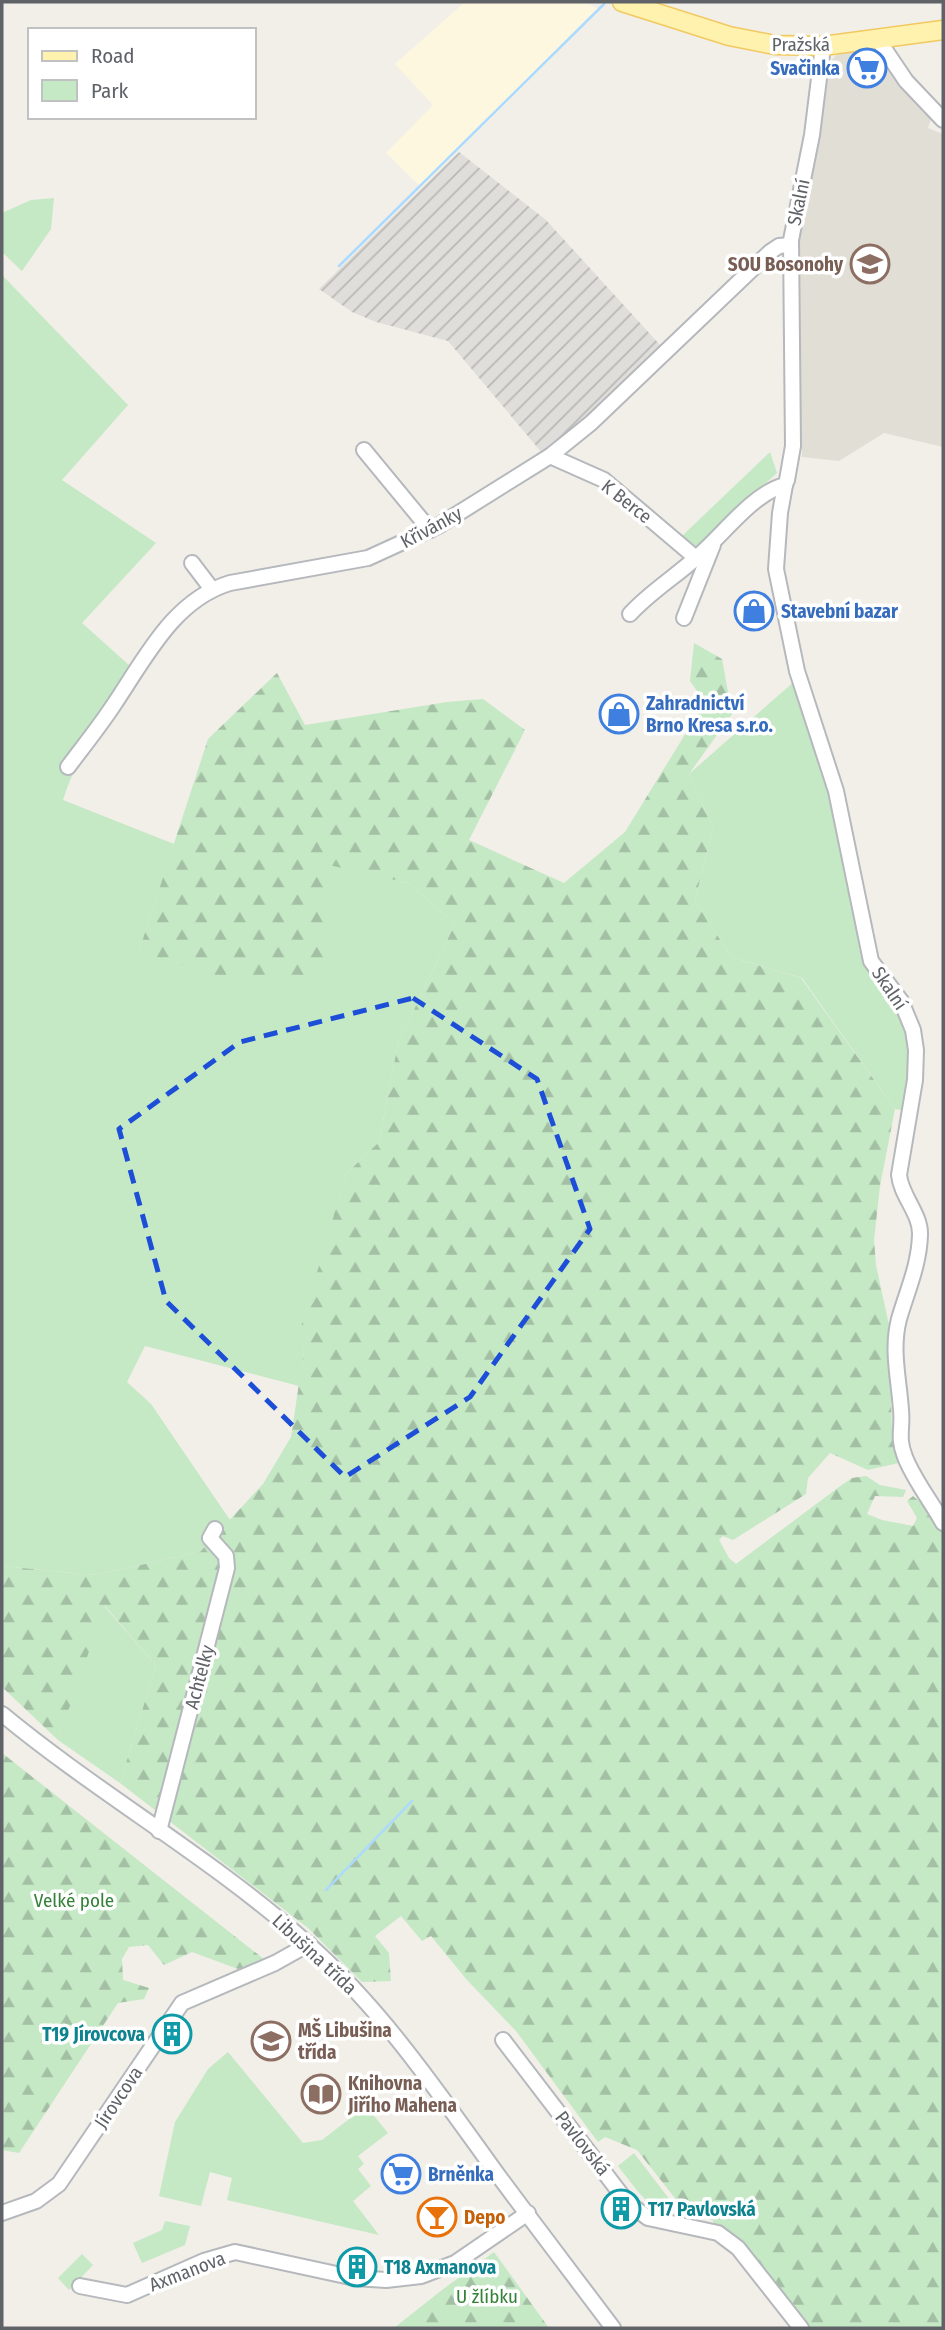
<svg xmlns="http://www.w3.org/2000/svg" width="945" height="2330" font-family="'Fira Sans Condensed',sans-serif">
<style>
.commercial{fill:#fef7e0}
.industrial{fill:url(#industrial-furrows)}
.education{fill:#e1ded6}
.green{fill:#c5e8c5}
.forest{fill:url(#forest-firs)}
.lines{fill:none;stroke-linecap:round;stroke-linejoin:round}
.stream{stroke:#aadaff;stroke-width:2.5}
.minor-casing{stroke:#b5b8bc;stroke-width:18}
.major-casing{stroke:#f2c960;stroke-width:21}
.minor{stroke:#fff;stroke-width:14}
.major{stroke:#fff2af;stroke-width:18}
.marked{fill:none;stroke:#1d4ed8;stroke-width:5;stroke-dasharray:14 9;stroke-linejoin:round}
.labels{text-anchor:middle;stroke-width:7;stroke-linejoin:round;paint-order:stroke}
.street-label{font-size:19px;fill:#5f6368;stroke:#fff}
.shop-label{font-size:19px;font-weight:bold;fill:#366cbe;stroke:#fff;text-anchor:start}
.education-label{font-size:19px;font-weight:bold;fill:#785e54;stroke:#fff;text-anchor:start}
.park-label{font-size:19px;fill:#348238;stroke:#fff}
.culture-label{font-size:19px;font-weight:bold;fill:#0d838f;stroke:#fff;text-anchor:start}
.food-label{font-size:19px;font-weight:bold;fill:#c56008;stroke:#fff;text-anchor:start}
</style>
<defs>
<pattern id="industrial-furrows" width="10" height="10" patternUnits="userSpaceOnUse" patternTransform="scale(1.75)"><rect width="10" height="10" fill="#e0deda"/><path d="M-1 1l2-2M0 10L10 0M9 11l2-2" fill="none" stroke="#b9b8b5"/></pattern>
<pattern id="forest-firs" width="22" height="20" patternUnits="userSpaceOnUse" patternTransform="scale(1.75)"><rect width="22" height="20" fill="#c5e8c5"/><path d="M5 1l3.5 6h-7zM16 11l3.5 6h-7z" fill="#a3c0a4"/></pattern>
</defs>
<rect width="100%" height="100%" fill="#f1efe8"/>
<path class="commercial" d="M465,2H583L599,9L550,60L421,187L386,153L433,105L395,64Z"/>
<path class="industrial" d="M459,152L546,220L662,347L560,442L542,453L448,341L376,322L352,312L319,289Z"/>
<path class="education" d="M877,48L927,114L932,116L928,128L943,134V447L884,433L839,461L802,457L797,230L832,60L838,53Z"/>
<g class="green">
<path d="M54,198L51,229L22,271L2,252V213L31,200Z"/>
<path d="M2,275L128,405L62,480L156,543L82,623L139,674C110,713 77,753 63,800L174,844L139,951L328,864L408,883L455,924L398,1043L379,1142L346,1174L301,1330L304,1350L299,1386L145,1346L127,1382L151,1404L230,1520L200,1552L94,1575L2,1566Z"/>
<path d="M770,452L777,473L696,546L682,536Z"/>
<path d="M796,680L831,789L861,934L859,949L867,967L908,1020L913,1041L905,1111L895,1109L802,978L731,957L695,900L713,828L689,774Z"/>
<path d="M104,1606L156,1665L120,1783L58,1740Z"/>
<path d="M228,2052L303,2143L322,2140L366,2106L388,2133L358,2156L364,2164L358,2169L371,2186L353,2201L379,2235L227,2200L232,2178L210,2172L201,2206L159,2196L175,2122L208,2069Z"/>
<path d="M634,2153L673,2204L670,2210L653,2207L639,2193L618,2166Z"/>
<path d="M165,2221L190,2226L185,2245L142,2263L133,2243L162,2230Z"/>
<path d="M82,2254L93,2265L69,2290L58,2278Z"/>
</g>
<g class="forest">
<path d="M694,643L722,659L732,714L689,774L713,828L695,900L731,957L801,978L895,1109L880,1186L874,1240L876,1265L889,1325L892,1432L903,1462L868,1470L830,1453L808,1478L806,1494L733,1540L723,1536L719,1540L729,1558L736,1564L843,1484L852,1478L866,1476L880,1485L906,1490L903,1497L875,1496L867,1514L882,1520L913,1526L917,1518L907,1501L913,1496L919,1501L925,1499L943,1527V2328H807L713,2226V2220L690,2215L687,2221L683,2219V2214L674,2212L678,2202L637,2150L605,2137L598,2142L516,2031L467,1980L431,1936L422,1941L401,1916L375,1936L389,1953L391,1981L362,1982L308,1928L120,1783L156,1665L105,1606L58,1740L2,1687V1566L94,1575L200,1552L263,1484L291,1437L304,1350L300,1330L346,1174L379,1142L398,1043L455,924L408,883L329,865L330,974L234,982L139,951L208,739L277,673L305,725L447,702L483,699L525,730L469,840L564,883L625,832L705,702L690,681Z"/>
<path d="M2,1753L265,1960L238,1969L192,1952L164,1965L148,1945L129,1947L122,1959L123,1980L149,1988L144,1999L118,2003L19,2153L2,2150Z"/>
<path d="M494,2252L549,2328H394L442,2290Z"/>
</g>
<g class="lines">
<g class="stream">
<path d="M339,266L604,4"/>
<path d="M326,1890L412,1801"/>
</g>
<defs>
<g id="minor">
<path d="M877,38L906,81L943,120"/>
<path d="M364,450L430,530"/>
<path d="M550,456L604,480L696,558"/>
<path d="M785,485L780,513L776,569L797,671L836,791L871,961L901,1001L913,1030L916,1050L915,1080L899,1175C901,1196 921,1214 920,1235C919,1266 907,1291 899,1319C891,1350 899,1379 901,1410C903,1429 897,1437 905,1457C914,1480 931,1501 943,1523"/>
<path d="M192,563L211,588"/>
<path d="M630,614C650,592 675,577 697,557C723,535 753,493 785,485L787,480L793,446L791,240L812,135L823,46"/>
<path d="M684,618L713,545"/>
<path d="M68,767C83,747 99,727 113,706C145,659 173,600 230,583L368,558L438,526L550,456L591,423L770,252L779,246L790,245"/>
<path d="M2,1714C100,1795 212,1858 307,1943C381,2008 438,2092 495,2171C534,2224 574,2276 613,2328"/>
<path d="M159,1831L227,1568L226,1556L210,1538L215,1529"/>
<path d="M503,2040L627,2202L648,2218L718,2233L738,2248L801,2328"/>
<path d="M2,2213L36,2201L59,2184L182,2003L275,1963L309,1944"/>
<path d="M80,2286L127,2295L204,2261L235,2252L355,2278L386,2280L421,2276L455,2263L528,2213"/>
</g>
<path id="major" d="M622,2L729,36L775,45L823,46L943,30"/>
</defs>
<use href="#minor" class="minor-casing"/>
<use href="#major" class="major-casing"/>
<use href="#minor" class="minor"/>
<use href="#major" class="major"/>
</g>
<path class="marked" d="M413,998L537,1079L590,1229L470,1397L345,1477L166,1301L119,1129L240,1042Z"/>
<defs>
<symbol id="supermarket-ring" viewBox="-11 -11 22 22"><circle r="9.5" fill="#fff" stroke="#3f7fe0" stroke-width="1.5"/><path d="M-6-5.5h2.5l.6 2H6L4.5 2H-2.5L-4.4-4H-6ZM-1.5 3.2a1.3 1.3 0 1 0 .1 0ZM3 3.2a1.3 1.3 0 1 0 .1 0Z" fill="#3f7fe0"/></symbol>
<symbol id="university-ring" viewBox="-11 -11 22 22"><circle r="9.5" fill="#fff" stroke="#8d6e63" stroke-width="1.5"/><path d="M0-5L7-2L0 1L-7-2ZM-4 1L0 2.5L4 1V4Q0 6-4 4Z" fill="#8d6e63"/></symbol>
<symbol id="shop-ring" viewBox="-11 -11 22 22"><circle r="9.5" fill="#fff" stroke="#3f7fe0" stroke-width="1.5"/><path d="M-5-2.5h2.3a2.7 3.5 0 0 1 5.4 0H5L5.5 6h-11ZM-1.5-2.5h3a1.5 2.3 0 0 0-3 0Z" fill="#3f7fe0"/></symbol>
<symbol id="building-ring" viewBox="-11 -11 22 22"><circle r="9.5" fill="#fff" stroke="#0f9aa8" stroke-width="1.5"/><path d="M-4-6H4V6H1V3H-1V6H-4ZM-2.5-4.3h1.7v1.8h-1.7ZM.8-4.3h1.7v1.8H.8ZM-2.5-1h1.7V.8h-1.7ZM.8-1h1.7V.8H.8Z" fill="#0f9aa8"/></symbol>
<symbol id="school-ring" viewBox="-11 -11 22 22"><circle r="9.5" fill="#fff" stroke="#8d6e63" stroke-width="1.5"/><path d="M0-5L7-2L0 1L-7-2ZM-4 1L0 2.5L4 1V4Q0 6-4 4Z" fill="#8d6e63"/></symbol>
<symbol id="library-ring" viewBox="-11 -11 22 22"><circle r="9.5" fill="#fff" stroke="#8d6e63" stroke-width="1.5"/><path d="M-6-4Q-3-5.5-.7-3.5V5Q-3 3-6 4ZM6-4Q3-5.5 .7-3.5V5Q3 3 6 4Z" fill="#8d6e63"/></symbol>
<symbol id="bar-ring" viewBox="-11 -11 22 22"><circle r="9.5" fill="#fff" stroke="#e8710a" stroke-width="1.5"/><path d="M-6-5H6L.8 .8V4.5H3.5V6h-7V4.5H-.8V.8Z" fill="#e8710a"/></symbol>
</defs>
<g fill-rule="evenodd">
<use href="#supermarket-ring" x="845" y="46" width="44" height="44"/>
<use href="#university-ring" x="848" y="242" width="44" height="44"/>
<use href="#shop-ring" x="732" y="589" width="44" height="44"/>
<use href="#shop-ring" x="597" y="692" width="44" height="44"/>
<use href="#building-ring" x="150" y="2012" width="44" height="44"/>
<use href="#school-ring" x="249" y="2019" width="44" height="44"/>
<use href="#library-ring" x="299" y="2072" width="44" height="44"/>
<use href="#supermarket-ring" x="379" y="2152" width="44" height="44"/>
<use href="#building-ring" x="599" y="2187" width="44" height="44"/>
<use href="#bar-ring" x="415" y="2195" width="44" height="44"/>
<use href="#building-ring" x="335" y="2245" width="44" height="44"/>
</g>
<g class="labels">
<g class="street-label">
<text x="801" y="51">Pražská</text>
<text transform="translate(798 202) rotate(-78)" y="7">Skalní</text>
<text transform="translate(627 501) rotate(38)" y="7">K Berce</text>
<text transform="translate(431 527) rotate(-28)" y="7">Křivánky</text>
<text transform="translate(890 988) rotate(56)" y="7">Skalní</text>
<text transform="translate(199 1677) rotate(-75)" y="7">Achtelky</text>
<text transform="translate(315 1954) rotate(43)" y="7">Libušina třída</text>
<text transform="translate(118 2097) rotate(-56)" y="7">Jírovcova</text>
<text transform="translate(583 2143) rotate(52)" y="7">Pavlovská</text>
<text transform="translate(187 2271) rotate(-21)" y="7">Axmanova</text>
</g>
<g class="shop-label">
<text x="840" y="75" text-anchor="end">Svačinka</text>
<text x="781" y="618">Stavební bazar</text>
<text x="646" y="710">Zahradnictví<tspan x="646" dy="22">Brno Kresa s.r.o.</tspan></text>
<text x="428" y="2181">Brněnka</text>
</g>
<g class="education-label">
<text x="843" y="271" text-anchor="end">SOU Bosonohy</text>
<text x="298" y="2037">MŠ Libušina<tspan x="298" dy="22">třída</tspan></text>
<text x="348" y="2090">Knihovna<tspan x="348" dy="22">Jiřího Mahena</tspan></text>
</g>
<g class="park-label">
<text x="74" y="1907">Velké pole</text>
<text x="487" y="2303">U žlíbku</text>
</g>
<g class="culture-label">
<text x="145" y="2041" text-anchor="end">T19 Jírovcova</text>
<text x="648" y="2216">T17 Pavlovská</text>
<text x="384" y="2274">T18 Axmanova</text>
</g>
<g class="food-label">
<text x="464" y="2224">Depo</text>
</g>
</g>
<rect width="945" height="2330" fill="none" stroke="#5f6368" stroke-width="7"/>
<rect x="28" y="28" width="228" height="91" fill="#ffffff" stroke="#bfc1c3" stroke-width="2"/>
<rect x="42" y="51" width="35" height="10" fill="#fff2af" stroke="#bfc1c3" stroke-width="2"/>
<text x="91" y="63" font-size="21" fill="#5f6368">Road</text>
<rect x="42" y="80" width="35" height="21" fill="#c5e8c5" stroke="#bfc1c3" stroke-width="2"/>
<text x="91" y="98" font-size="21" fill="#5f6368">Park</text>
</svg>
